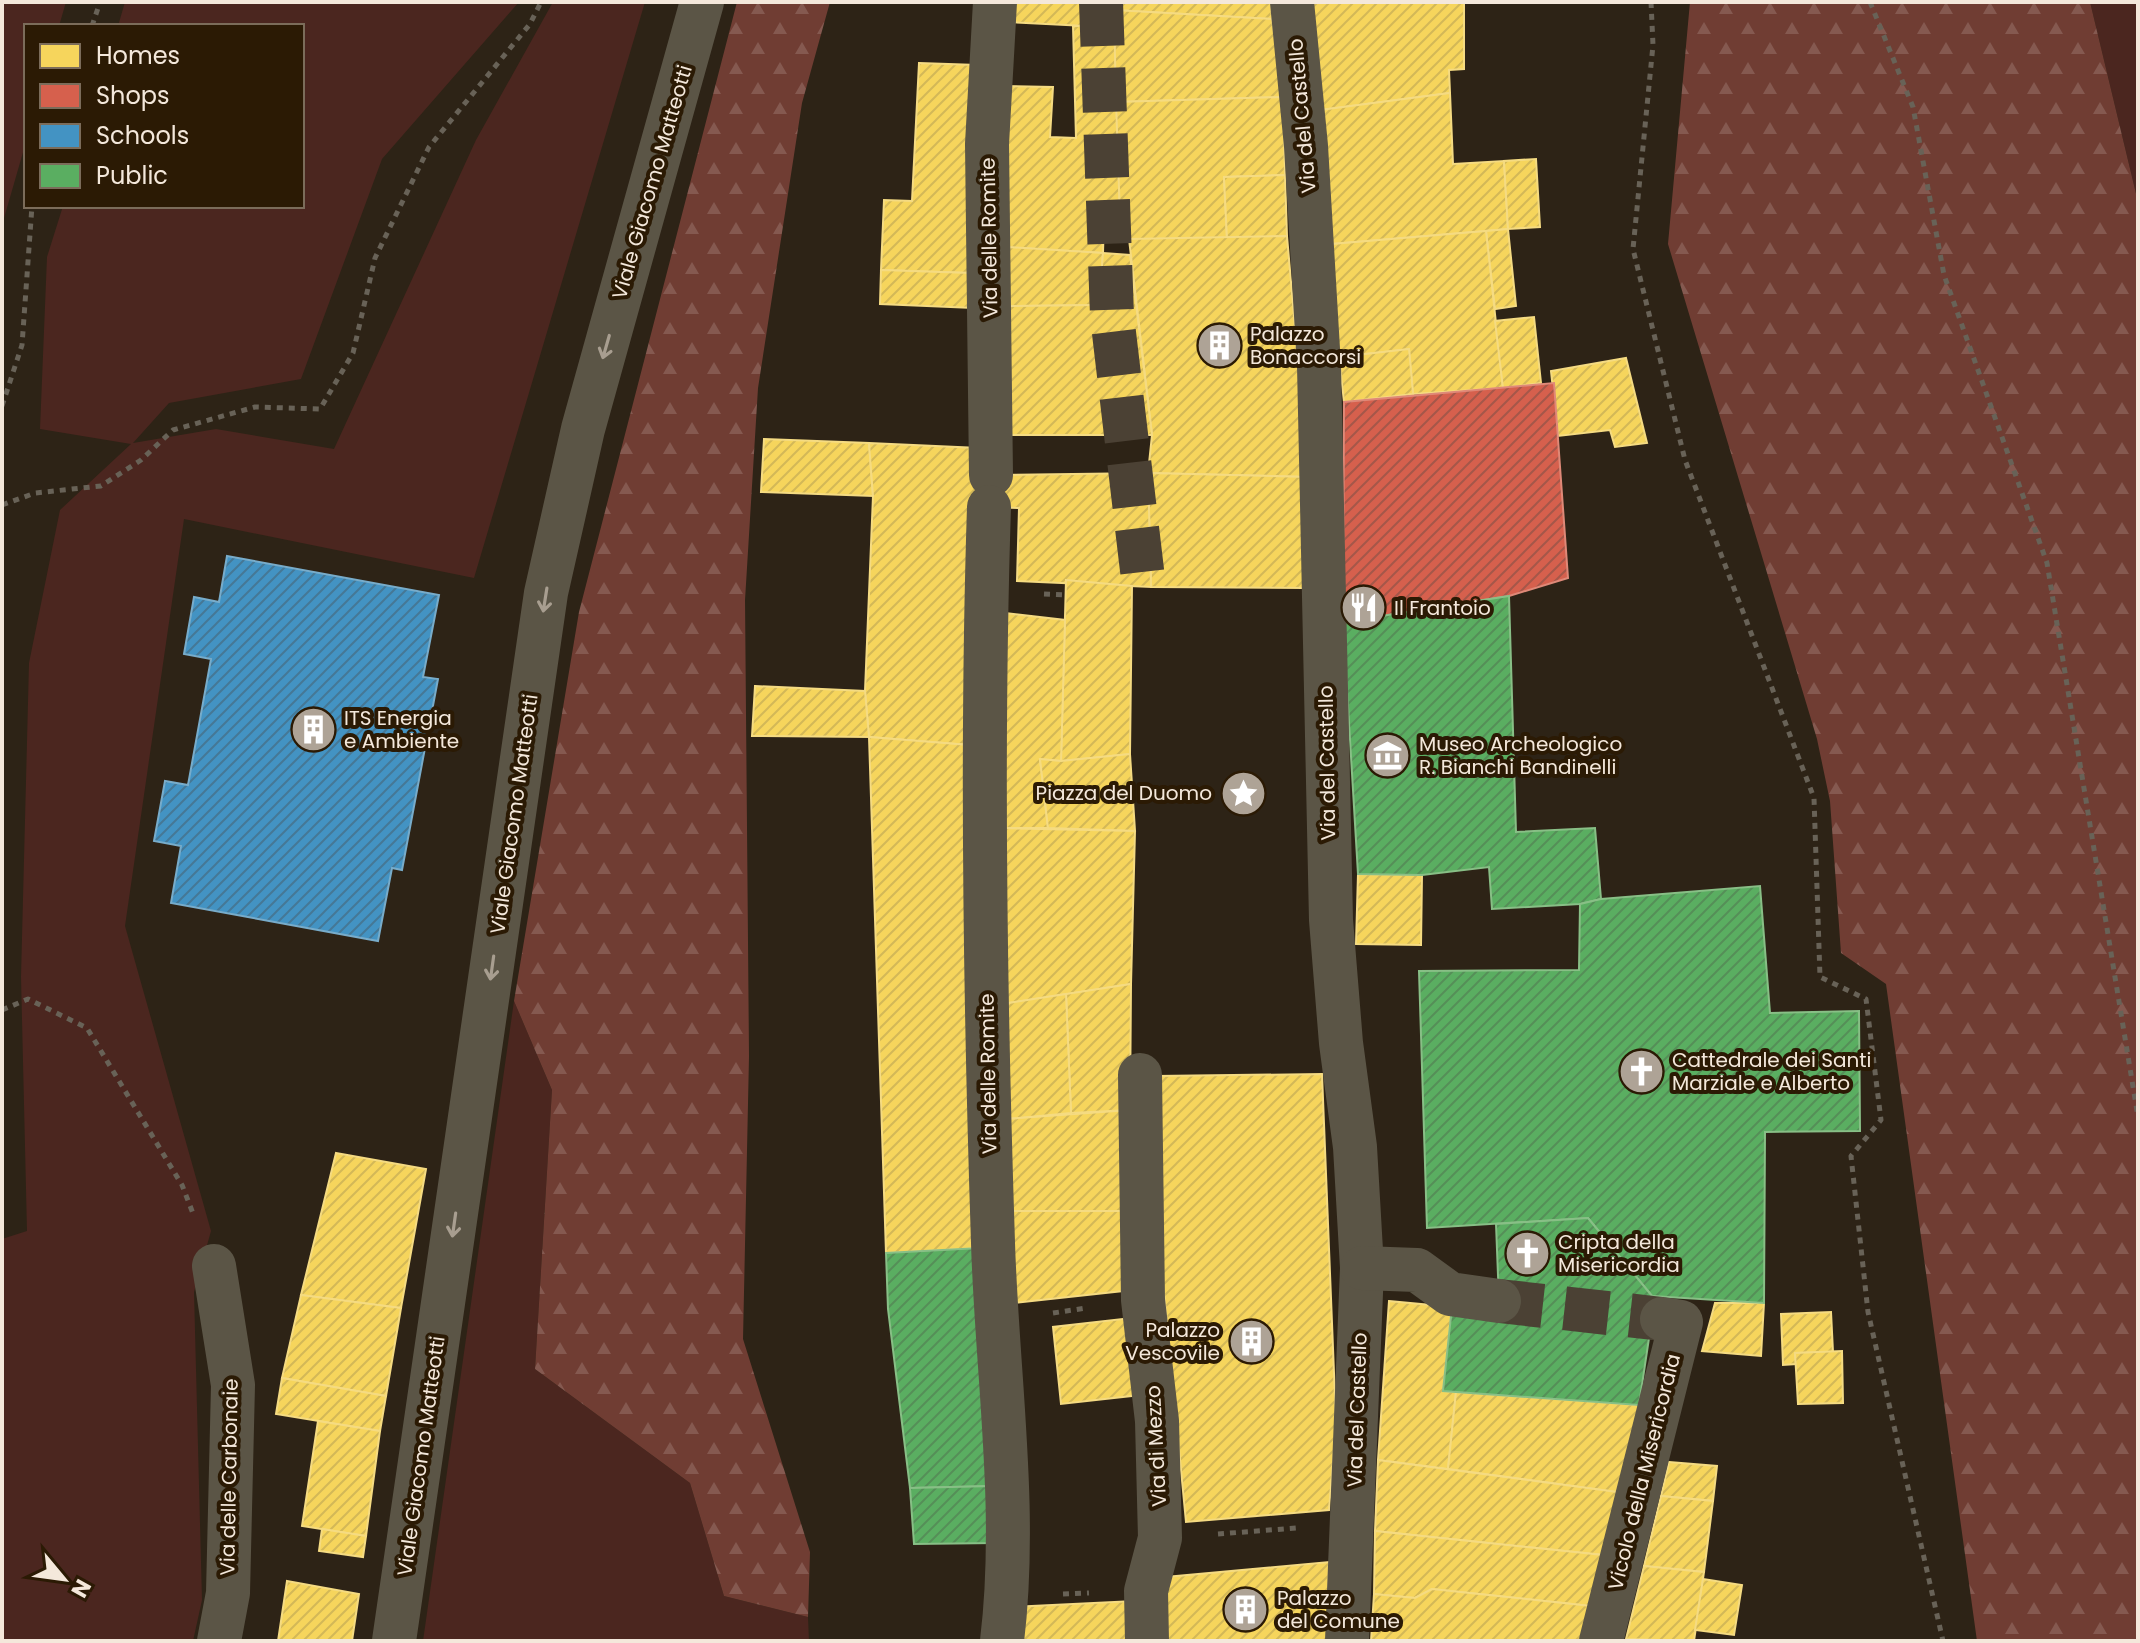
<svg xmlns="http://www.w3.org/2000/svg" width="2140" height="1643" font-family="Poppins,sans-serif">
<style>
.green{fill:#4b261f}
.forest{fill:url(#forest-firs)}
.homes{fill:url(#homes-hatch);stroke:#f5db82;stroke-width:2}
.shops{fill:url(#shops-hatch);stroke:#df8978;stroke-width:2}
.schools{fill:url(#schools-hatch);stroke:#78acca;stroke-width:2}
.public{fill:url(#public-hatch);stroke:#88bf86;stroke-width:2}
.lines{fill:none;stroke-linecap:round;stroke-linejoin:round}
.minor-tunnel{stroke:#4b4134;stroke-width:44;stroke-dasharray:44 22;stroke-linecap:butt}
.path{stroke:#686257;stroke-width:5;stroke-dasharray:6 6;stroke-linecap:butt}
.minor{stroke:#5b5546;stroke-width:44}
.oneway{stroke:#a89e90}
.labels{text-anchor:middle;stroke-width:8;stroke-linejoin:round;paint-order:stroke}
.street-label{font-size:20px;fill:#f4e8db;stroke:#2b1a04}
.poi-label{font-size:20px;fill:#f4e8db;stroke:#2b1a04;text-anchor:start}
</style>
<defs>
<pattern id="forest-firs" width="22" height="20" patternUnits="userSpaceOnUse" patternTransform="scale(2)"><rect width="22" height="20" fill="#703d33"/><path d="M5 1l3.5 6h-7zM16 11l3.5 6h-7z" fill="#855950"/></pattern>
<pattern id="homes-hatch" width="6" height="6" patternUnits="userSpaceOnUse" patternTransform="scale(2)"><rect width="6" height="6" fill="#f6d55c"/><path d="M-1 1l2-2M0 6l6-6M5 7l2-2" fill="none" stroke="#d3b857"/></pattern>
<pattern id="shops-hatch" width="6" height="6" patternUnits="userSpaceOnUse" patternTransform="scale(2)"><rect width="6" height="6" fill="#d6604d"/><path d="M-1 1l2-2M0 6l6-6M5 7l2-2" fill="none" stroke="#a55749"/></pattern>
<pattern id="schools-hatch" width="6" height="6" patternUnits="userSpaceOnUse" patternTransform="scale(2)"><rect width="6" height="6" fill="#4393c3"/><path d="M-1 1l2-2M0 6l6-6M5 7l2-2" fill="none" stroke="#457896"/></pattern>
<pattern id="public-hatch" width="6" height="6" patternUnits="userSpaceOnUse" patternTransform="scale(2)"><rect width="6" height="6" fill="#5aae61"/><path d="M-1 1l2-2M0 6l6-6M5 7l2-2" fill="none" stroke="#558f58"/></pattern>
</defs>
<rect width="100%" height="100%" fill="#2d2316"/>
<g class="green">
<path d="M2,2H66L59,26H26V142L2,225Z"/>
<path d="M125,2H519L382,159L301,379L169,403L133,443L216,429L334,449L476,140L553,2H645L474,578L184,519L125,926L211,1231L194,1292L202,1600L193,1641H2V1239L27,1231L21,977L29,663L60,510L131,444L40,429L47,257L63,206H302V26H118Z"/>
<path d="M2090,2H2138V202Z"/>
<path d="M514,1001L552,1090L535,1369L690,1483L724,1596L808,1617L809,1641H423Z"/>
</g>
<g class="forest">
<path d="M737,2H830L802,103L758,388L745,600L749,1056L743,1339L810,1552L808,1617L724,1596L690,1483L535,1369L552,1090L514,1001L579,612Z"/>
<path d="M1690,2H2090L2138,202V1641H1977L1886,984L1841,953L1830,801L1817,739L1668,244Z"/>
</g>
<g class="homes">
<path d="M1009,2H1087L1085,26L1007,22Z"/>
<path d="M1115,2H1271L1272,19L1114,10Z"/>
<path d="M1319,2H1464V69L1449,70L1450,93L1320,110L1310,4Z"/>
<path d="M1087,5L1114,10L1120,217L1104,218L1103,253L1002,247V86L1053,87L1050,137L1076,138L1073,26H1085Z"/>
<path d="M1114,10L1272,19L1283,97L1116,102Z"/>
<path d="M919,63L977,65L970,273L881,270L884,200L912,201Z"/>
<path d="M1450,93L1453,164L1504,161L1508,229L1332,244L1320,110Z"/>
<path d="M1283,97L1285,175L1224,177L1227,239H1129L1120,217L1116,102Z"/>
<path d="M1536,159L1540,227L1508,229L1504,161Z"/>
<path d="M1285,175L1287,236L1227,239L1224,177Z"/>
<path d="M1508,229L1516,306L1495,309L1486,231Z"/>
<path d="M1486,231L1503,388L1413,394L1409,349L1339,357L1332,244Z"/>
<path d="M1287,236L1308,477L1148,473L1152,435L1129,239Z"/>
<path d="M1008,247L1103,253L1099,305L1008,306Z"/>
<path d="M1103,253L1130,255L1152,435H1010L1008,306L1099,305Z"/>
<path d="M881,270L970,273L973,308L880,304Z"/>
<path d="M1534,317L1541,383L1503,388L1495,321Z"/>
<path d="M1409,349L1413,394L1344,402L1339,357Z"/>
<path d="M1626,358L1647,443L1615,447L1610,430L1558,436L1551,371Z"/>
<path d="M764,439L869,443L873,496L761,492Z"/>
<path d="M869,443L979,448L969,745L869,737L865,691L873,496Z"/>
<path d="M1148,473L1308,477L1303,588L1151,587Z"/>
<path d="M1148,473L1151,587L1017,581L1019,508L989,507L991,475Z"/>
<path d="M1066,580L1132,586L1130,754L1061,761Z"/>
<path d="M1005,613L1065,620L1061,761L1040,759L1048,828H997Z"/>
<path d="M755,686L865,691L869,737L752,736Z"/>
<path d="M869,737L969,745L980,1248L886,1253Z"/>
<path d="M1130,754L1135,831L1048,828L1040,759L1061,761Z"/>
<path d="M997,828L1135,831L1131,984L996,1005Z"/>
<path d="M1358,874L1422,875L1421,945L1356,944Z"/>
<path d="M1131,984L1130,1110L1071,1113L1066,994Z"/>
<path d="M1066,994L1071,1113L1007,1119L996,1005Z"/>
<path d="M1322,1074L1336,1423L1329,1510L1186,1522L1161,1261L1156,1076Z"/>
<path d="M1130,1110L1132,1211H1002L1007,1119Z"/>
<path d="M336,1153L426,1169L401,1308L301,1295Z"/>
<path d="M1002,1211H1132L1123,1291L1013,1303Z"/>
<path d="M301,1295L401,1308L386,1396L282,1378Z"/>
<path d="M1389,1301L1452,1307L1443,1391L1456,1392L1448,1469L1378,1460Z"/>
<path d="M1715,1303H1764L1761,1356L1702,1351Z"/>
<path d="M1831,1312L1833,1352L1795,1353L1796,1364L1783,1365L1781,1314Z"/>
<path d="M1131,1318L1140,1395L1061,1404L1053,1327Z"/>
<path d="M1842,1351L1843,1403L1798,1404L1795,1353Z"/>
<path d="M282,1378L386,1396L380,1431L276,1414Z"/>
<path d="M1456,1392L1639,1405L1617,1492L1448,1469Z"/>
<path d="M318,1421L380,1431L366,1536L302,1526Z"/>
<path d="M1378,1460L1617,1492L1603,1555L1375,1531Z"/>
<path d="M1669,1462L1717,1466L1713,1501L1661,1496Z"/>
<path d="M1661,1496L1713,1501L1704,1572L1644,1566Z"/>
<path d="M322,1529L366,1536L363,1557L319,1551Z"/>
<path d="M1375,1531L1603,1555L1591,1606L1432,1589L1415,1598L1374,1594Z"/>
<path d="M1329,1562L1327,1641H1164L1166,1577Z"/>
<path d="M1644,1566L1704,1572L1694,1641L1626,1639Z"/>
<path d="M1703,1579L1742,1585L1734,1635L1695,1630Z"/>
<path d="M287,1581L359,1594L352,1641H278Z"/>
<path d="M1432,1589L1591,1606L1580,1641H1371L1374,1594L1415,1598Z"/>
<path d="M1134,1601L1135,1641H1011L1012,1607Z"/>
</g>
<path class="shops" d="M1554,383L1568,578L1509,596L1343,622L1344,402Z"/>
<path class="schools" d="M227,556L439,595L423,677L438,679L402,870L392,868L378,941L171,903L181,846L154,841L165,781L188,785L211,659L184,654L194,597L219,602Z"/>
<g class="public">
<path d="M1509,596L1516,832L1595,828L1601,899L1580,904L1492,909L1489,867L1422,875L1358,874L1343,622Z"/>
<path d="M1760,886L1770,1013L1859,1011L1860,1131L1765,1132L1764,1303L1652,1296L1588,1218L1427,1228L1419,971L1579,970L1580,904L1601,899Z"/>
<path d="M1588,1218L1652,1296L1664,1298L1661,1339L1649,1338L1639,1405L1443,1391L1452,1307L1499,1301L1496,1224Z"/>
<path d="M980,1248L993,1486L910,1488L888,1309L886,1253Z"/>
<path d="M993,1486L996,1543L914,1544L910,1488Z"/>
</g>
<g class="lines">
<g class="minor-tunnel">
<path d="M1101,2L1112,316L1144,587"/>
<path d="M1499,1301L1662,1319"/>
</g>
<g class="path">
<path d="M1651,2L1653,45L1633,249L1685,460L1814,798L1820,977L1866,999L1881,1120L1851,1156L1868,1312L1943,1641"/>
<path d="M1870,2L1913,107L1944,275L2047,563L2138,1117"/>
<path d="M92,26L100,2"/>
<path d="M2,406L22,345L32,206"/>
<path d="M2,505L35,493L101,486L141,460L173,430L255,407L320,409L353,353L375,258L429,147L530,24L541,2"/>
<path d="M1044,594L1067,595"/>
<path d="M2,1010L28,999L87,1028L182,1185L194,1216"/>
<path d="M1053,1313L1086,1308"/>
<path d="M1218,1534L1296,1528"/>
<path d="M1063,1594L1089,1593"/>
</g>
<g class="minor">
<path d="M1292,2L1306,146L1319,366L1331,920L1341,1043L1355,1147L1362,1268L1347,1641"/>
<path d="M991,475L987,144L995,2"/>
<path d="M989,507C981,752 985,998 993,1243C997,1374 1018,1510 1002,1641"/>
<path d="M1140,1075L1143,1300L1157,1421L1160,1538L1146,1591L1147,1641"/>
<path d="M214,1266L233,1385L228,1593L219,1641"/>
<path d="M1362,1268L1417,1270L1450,1294L1499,1301"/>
<path d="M394,1641L546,593L583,429L702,2"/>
<path d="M1601,1641L1681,1322L1662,1319"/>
</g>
</g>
<defs><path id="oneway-shaft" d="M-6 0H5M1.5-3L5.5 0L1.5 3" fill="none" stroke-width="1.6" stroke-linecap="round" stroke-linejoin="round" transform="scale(2)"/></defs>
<g class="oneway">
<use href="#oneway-shaft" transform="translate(606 347) rotate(106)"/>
<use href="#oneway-shaft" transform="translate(545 600) rotate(99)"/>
<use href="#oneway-shaft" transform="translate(492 968) rotate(98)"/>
<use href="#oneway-shaft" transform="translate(454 1225) rotate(98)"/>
</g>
<defs>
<symbol id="building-disc" viewBox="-11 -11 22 22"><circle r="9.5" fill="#aea396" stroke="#2b1a04"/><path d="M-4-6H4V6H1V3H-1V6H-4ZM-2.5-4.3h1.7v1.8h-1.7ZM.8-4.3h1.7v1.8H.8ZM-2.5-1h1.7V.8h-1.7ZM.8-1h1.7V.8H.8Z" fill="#fff"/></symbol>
<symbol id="restaurant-disc" viewBox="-11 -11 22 22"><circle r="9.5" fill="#aea396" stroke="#2b1a04"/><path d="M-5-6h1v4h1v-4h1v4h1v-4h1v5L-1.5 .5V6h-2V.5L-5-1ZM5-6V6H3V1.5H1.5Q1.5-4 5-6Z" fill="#fff"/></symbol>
<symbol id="museum-disc" viewBox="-11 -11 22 22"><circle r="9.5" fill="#aea396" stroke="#2b1a04"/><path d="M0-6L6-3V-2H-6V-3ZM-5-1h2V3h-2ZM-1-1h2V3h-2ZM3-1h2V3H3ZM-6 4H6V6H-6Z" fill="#fff"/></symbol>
<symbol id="sight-disc" viewBox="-11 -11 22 22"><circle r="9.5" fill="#aea396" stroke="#2b1a04"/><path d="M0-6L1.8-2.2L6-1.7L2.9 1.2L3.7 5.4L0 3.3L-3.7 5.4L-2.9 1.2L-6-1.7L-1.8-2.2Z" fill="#fff"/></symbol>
<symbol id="church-disc" viewBox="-11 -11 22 22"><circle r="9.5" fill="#aea396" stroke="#2b1a04"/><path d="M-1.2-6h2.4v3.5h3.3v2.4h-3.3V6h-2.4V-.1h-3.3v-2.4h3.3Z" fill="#fff"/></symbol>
</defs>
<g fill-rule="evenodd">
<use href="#building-disc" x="1194" y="320" width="51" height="51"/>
<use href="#restaurant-disc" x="1338" y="582" width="51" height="51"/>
<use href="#building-disc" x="288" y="704" width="51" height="51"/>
<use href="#museum-disc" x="1362" y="730" width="51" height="51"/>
<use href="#sight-disc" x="1218" y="768" width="51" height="51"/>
<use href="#church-disc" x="1616" y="1046" width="51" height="51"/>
<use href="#church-disc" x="1502" y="1228" width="51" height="51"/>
<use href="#building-disc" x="1226" y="1316" width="51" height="51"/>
<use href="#building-disc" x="1220" y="1584" width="51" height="51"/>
</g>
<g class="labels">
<g class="street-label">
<text transform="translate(1302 116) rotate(-95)" y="7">Via del Castello</text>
<text transform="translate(652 182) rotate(-74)" y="7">Viale Giacomo Matteotti</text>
<text transform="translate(989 238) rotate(-91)" y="7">Via delle Romite</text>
<text transform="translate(1327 763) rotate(-91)" y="7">Via del Castello</text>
<text transform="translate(514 814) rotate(-82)" y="7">Viale Giacomo Matteotti</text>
<text transform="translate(988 1074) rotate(-91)" y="7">Via delle Romite</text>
<text transform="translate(1357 1410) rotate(-88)" y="7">Via del Castello</text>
<text transform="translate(1156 1446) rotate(-93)" y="7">Via di Mezzo</text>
<text transform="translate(421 1456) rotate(-82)" y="7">Viale Giacomo Matteotti</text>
<text transform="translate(1644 1472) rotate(-76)" y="7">Vicolo della Misericordia</text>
<text transform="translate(229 1477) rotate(-89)" y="7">Via delle Carbonaie</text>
</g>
<g class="poi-label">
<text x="1250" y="341">Palazzo<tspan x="1250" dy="23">Bonaccorsi</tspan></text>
<text x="1394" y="615">Il Frantoio</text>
<text x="344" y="725">ITS Energia<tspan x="344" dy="23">e Ambiente</tspan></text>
<text x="1419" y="751">Museo Archeologico<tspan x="1419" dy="23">R. Bianchi Bandinelli</tspan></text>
<text x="1212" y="800" text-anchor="end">Piazza del Duomo</text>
<text x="1672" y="1067">Cattedrale dei Santi<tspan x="1672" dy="23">Marziale e Alberto</tspan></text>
<text x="1558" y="1249">Cripta della<tspan x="1558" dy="23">Misericordia</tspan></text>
<text x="1220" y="1337" text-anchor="end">Palazzo<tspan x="1220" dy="23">Vescovile</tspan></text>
<text x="1277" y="1605">Palazzo<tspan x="1277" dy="23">del Comune</tspan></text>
</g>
</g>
<rect width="2140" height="1643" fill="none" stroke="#f4e8db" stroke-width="8"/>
<rect x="24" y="24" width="280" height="184" fill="#2b1a04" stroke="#7b6c5a" stroke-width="2"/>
<rect x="40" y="44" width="40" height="24" fill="#f6d55c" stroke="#7b6c5a" stroke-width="2"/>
<text x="96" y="64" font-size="24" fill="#f4e8db">Homes</text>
<rect x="40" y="84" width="40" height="24" fill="#d6604d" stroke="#7b6c5a" stroke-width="2"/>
<text x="96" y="104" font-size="24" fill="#f4e8db">Shops</text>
<rect x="40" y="124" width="40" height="24" fill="#4393c3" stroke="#7b6c5a" stroke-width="2"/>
<text x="96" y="144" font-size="24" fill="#f4e8db">Schools</text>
<rect x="40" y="164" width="40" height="24" fill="#5aae61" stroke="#7b6c5a" stroke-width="2"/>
<text x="96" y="184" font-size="24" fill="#f4e8db">Public</text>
<g transform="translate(64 1579) rotate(119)" stroke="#2b1a04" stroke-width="6" paint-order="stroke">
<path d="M0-6L14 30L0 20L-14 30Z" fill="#f4e8db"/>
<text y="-12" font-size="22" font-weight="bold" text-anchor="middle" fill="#f4e8db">N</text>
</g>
</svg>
